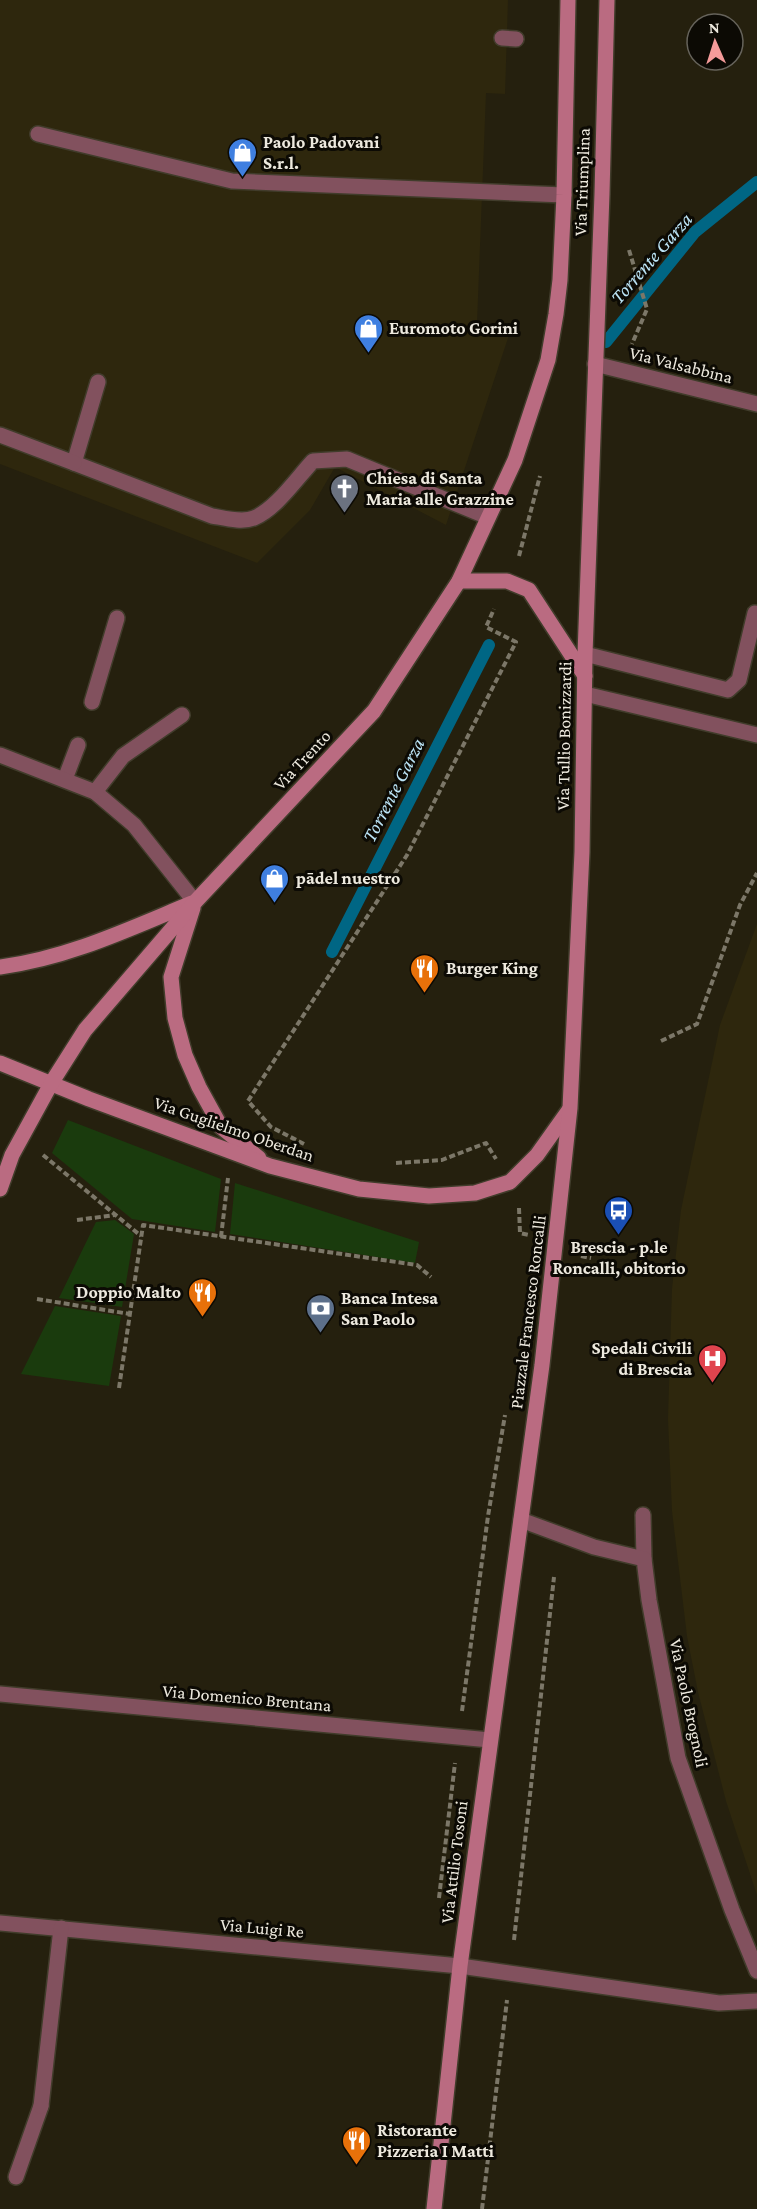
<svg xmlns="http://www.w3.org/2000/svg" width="757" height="2209" font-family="'Crimson Pro',serif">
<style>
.built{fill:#2e270d}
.green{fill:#1a3b0d}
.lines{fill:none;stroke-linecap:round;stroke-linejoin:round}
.stream{stroke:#006684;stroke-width:12}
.service-casing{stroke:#413c2b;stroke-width:18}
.minor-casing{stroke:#413c2b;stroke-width:18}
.secondary-casing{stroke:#413c2b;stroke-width:18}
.path{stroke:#7c7768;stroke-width:4;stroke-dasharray:6 3;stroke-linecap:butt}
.service{stroke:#82515e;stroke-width:15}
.minor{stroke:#82515e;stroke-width:15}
.secondary{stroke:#ba6b81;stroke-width:15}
.labels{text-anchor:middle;stroke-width:6;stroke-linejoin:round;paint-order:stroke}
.poi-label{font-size:18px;font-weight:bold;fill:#ede9de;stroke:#0c0a04;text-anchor:start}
.street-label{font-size:18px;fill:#ede9de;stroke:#0c0a04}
.water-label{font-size:20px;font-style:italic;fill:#bce4f6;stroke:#0c0a04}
</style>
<rect width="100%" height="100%" fill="#25200e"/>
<g class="built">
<path d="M0,0H508L505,94L486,93L477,323L510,332L446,525L335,467L310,510L257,563L0,464Z"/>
<path d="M757,924V1895L726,1801L698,1692L687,1636L672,1511L668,1419L672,1289L681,1210L720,1025Z"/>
</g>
<g class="green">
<path d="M68,1120L221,1179L215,1232L132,1219L52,1153Z"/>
<path d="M235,1183L419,1242L415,1263L230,1234Z"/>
<path d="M115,1220L134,1234L122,1307L59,1298L96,1222Z"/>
<path d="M55,1306L121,1316L109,1386L21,1374Z"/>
</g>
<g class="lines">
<g class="stream">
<path d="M606,342L695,232L757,182"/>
<path d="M332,952L489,645"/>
</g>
<defs>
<g id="service">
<path d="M502,38L516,39"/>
<path d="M38,134L232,181L564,195"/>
<path d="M98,382L74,463L212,516C224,518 242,523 254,518C276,509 297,478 313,461L347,459L488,517"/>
<path d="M0,435L74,463"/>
<path d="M585,654L728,690L739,680L755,613"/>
<path d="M585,694L757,735"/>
<path d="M92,702L117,618"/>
<path d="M65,779L78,745"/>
<path d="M643,1515L644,1559"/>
<path d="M16,2177L41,2106"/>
</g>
<g id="minor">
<path d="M595,364L757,404"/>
<path d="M0,755L95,792L134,825L195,902"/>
<path d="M95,792L123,756L182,715"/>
<path d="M521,1520L594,1547L644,1559L649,1600L678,1758L732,1910L757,1971"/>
<path d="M0,1694L490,1740"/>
<path d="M0,1923L460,1966L719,2003L757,2001"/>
<path d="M41,2106L61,1928"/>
</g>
<g id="secondary">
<path d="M459,581H507L529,590L585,676"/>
<path d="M193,908L171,977L175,1018L185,1055L199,1087L221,1127L259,1158"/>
<path d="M0,967C68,958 129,929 192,903"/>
<path d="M0,1063L89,1099L270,1166L359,1189L429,1196L475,1193L510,1182L537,1155L569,1110"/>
<path d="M0,1189L12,1155L52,1082L85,1030L195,902L374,711L459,581L515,460L548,360L556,314L560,280L564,195L568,0"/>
<path d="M434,2209L460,1966L542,1365L570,1108L582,852L585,654L602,194L607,0"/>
</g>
</defs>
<use href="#service" class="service-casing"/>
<use href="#minor" class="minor-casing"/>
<use href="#secondary" class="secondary-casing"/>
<g class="path">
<path d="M629,250L647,309L632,344"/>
<path d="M519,556L540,476"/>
<path d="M661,1041L697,1024L740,905L757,873"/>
<path d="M304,1144L271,1127L248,1101L407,855L516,642L486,627L494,609"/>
<path d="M43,1155L141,1236"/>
<path d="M396,1163L442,1160L486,1143L496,1159"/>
<path d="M519,1208L520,1233L529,1235"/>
<path d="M77,1220L115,1215"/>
<path d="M221,1237L228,1178"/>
<path d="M581,1256L591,1258"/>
<path d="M37,1299L130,1314"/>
<path d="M119,1388L143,1225L417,1265L431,1277"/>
<path d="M462,1711L488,1516L505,1415"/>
<path d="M439,1898L455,1763"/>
<path d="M514,1940L554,1577"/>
<path d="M482,2209L507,2000"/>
</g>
<use href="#service" class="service"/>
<use href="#minor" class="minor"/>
<use href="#secondary" class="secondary"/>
</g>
<defs>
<symbol id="shop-pin" viewBox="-11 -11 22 30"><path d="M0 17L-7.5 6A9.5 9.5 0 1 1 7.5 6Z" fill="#3f7fe0" stroke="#0c0a04"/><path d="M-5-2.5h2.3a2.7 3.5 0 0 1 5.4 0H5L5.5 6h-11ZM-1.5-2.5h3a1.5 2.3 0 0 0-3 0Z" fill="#fff"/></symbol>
<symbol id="church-pin" viewBox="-11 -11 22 30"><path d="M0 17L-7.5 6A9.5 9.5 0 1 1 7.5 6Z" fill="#6b7280" stroke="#0c0a04"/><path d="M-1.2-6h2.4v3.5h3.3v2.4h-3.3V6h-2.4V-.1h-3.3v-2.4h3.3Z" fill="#fff"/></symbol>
<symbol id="restaurant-pin" viewBox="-11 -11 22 30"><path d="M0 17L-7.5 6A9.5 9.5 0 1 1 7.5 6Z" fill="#e8710a" stroke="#0c0a04"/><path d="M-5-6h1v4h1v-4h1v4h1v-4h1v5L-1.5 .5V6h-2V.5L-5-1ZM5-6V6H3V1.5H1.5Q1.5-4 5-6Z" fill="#fff"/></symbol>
<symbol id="bus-pin" viewBox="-11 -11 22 30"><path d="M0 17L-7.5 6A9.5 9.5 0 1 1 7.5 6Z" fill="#1a4fb4" stroke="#0c0a04"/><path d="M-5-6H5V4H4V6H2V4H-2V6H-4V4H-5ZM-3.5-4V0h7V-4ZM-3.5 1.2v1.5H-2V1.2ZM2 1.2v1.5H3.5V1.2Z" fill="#fff"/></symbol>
<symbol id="bank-pin" viewBox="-11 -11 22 30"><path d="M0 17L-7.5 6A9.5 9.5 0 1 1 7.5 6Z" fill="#5c6f8a" stroke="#0c0a04"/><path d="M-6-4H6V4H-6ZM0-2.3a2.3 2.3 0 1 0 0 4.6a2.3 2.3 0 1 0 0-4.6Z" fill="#fff"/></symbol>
<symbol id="hospital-pin" viewBox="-11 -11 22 30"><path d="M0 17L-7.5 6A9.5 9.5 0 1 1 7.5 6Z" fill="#e0444e" stroke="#0c0a04"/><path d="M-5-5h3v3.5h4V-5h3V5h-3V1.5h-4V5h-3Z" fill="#fff"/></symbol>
</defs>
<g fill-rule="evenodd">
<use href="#shop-pin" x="226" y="136" width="33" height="45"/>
<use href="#shop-pin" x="352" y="312" width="33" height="45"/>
<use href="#church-pin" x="328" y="472" width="33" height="45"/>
<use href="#shop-pin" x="258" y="862" width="33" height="45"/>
<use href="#restaurant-pin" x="408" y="952" width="33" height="45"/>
<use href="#bus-pin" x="602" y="1194" width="33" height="45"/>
<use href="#restaurant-pin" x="186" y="1276" width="33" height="45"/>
<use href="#bank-pin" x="304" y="1292" width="33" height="45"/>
<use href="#hospital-pin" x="696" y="1342" width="33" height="45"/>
<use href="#restaurant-pin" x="340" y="2124" width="33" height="45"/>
</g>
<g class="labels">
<g class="poi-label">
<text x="263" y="148">Paolo Padovani<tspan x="263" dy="21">S.r.l.</tspan></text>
<text x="389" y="334">Euromoto Gorini</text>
<text x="366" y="484">Chiesa di Santa<tspan x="366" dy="21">Maria alle Grazzine</tspan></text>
<text x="296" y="884">pādel nuestro</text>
<text x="446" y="974">Burger King</text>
<text x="619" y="1253" text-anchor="middle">Brescia - p.le<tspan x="619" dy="21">Roncalli, obitorio</tspan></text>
<text x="181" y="1298" text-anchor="end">Doppio Malto</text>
<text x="341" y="1304">Banca Intesa<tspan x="341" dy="21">San Paolo</tspan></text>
<text x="692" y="1354" text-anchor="end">Spedali Civili<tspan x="692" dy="21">di Brescia</tspan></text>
<text x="377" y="2136">Ristorante<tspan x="377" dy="21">Pizzeria I Matti</tspan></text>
</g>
<g class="street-label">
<text transform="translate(582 182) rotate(-88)" y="6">Via Triumplina</text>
<text transform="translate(681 365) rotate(14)" y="6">Via Valsabbina</text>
<text transform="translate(564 736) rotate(-89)" y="6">Via Tullio Bonizzardi</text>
<text transform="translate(302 760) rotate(-47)" y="6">Via Trento</text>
<text transform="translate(234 1129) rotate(19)" y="6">Via Guglielmo Oberdan</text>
<text transform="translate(528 1312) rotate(-83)" y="6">Piazzale Francesco Roncalli</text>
<text transform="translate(247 1698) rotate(5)" y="6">Via Domenico Brentana</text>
<text transform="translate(689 1703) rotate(78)" y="6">Via Paolo Brognoli</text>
<text transform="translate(454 1862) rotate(-83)" y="6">Via Attilio Tosoni</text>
<text transform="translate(262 1928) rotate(5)" y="6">Via Luigi Re</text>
</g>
<g class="water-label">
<text transform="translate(651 258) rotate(-49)" y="7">Torrente Garza</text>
<text transform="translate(393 790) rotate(-63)" y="7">Torrente Garza</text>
</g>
</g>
<g transform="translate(715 42) rotate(357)"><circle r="28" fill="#0c0a04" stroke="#66635b" stroke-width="1.5"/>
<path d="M0-4.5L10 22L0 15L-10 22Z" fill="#f59b9a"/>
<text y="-9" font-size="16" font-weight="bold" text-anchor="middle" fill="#ede9de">N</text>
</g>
</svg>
